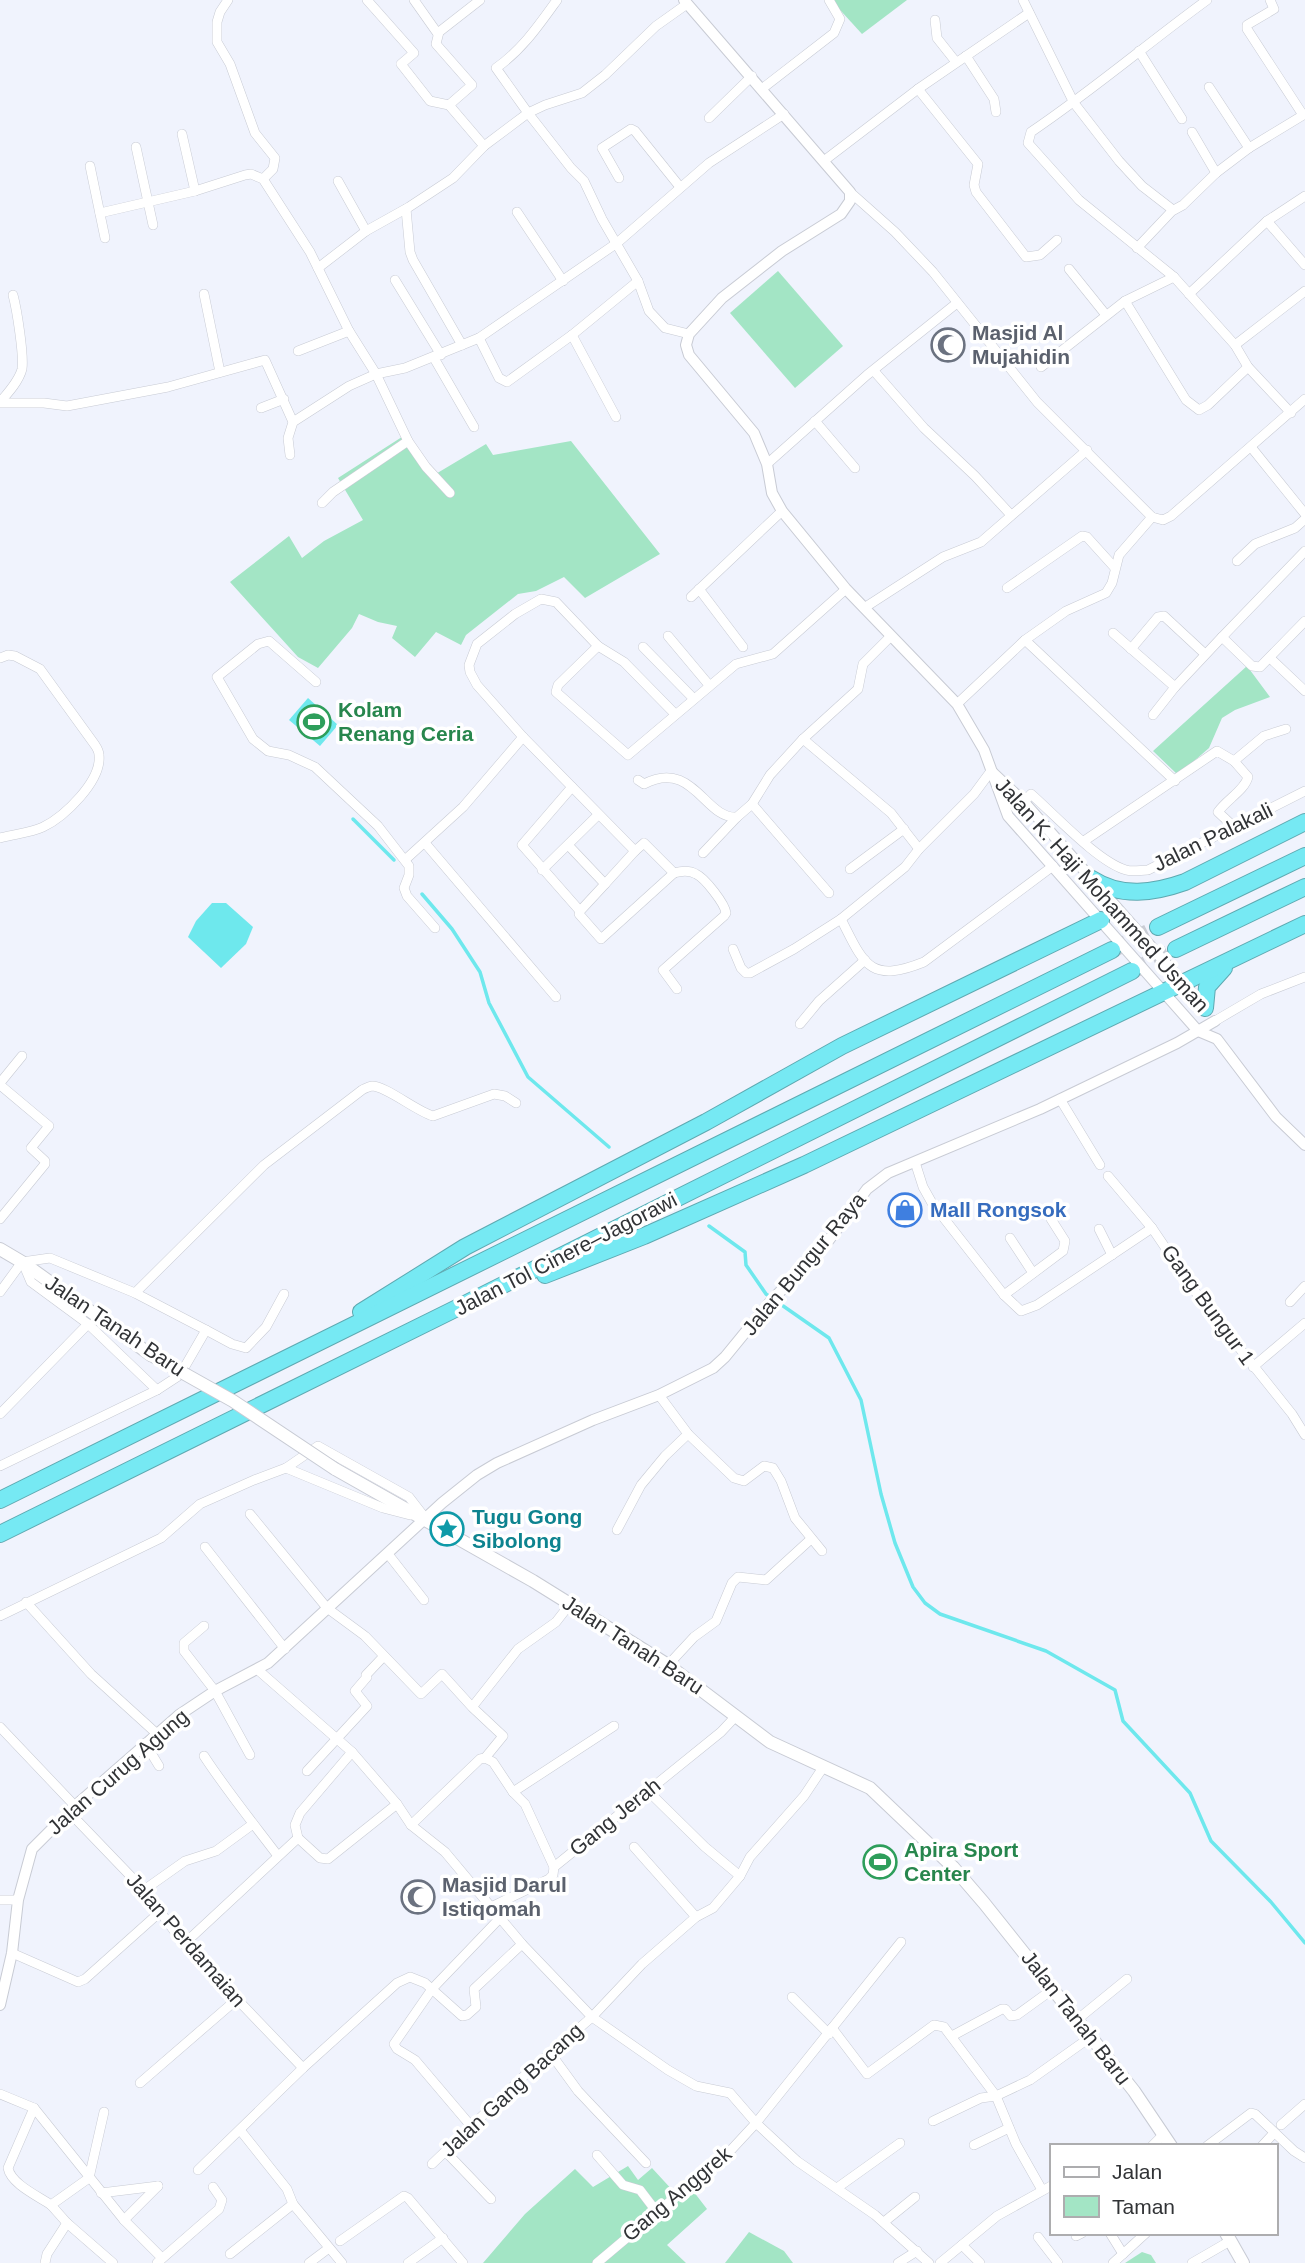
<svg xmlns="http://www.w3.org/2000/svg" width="1305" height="2263" font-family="Arial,sans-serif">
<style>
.green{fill:#a3e5c5}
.water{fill:#6ee8ed}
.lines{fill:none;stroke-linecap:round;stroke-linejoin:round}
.stream{stroke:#6ee8ed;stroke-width:3.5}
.motorway-tunnel{stroke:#cacdd5;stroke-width:16;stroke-dasharray:16 8;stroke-linecap:butt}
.minor-casing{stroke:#c8cbd4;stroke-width:10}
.tertiary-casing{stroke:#c8cbd4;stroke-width:12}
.secondary-casing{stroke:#c8cbd4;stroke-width:14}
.motorway-casing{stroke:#5ea9b1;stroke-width:18}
.minor{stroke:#fff;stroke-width:9}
.tertiary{stroke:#fff;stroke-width:10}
.secondary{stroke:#fff;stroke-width:12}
.motorway{stroke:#76e9f3;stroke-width:16}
.secondary-bridge-casing{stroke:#c8cbd4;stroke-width:14;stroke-linecap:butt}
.secondary-bridge{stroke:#fff;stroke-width:12}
.labels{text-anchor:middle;stroke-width:7;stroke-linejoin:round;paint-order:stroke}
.worship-label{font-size:21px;font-weight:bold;fill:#5b616d;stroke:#fff;text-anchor:start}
.leisure-label{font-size:21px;font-weight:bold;fill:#27864d;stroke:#fff;text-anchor:start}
.street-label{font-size:21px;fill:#313336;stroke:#fff}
.shop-label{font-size:21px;font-weight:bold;fill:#366cbe;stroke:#fff;text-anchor:start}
.culture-label{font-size:21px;font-weight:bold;fill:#0d838f;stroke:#fff;text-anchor:start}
</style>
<rect width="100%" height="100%" fill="#f0f3fd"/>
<g class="green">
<path d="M831,0H907L862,34Z"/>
<path d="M778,271L843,346L795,388L730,313Z"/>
<path d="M405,435L434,475L486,444L493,455L571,441L660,554L585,598L564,577L536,591L518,594L466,635L461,645L436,632L415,657L392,638L397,626L378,622L359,614L352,628L318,668L298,657L230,582L289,536L302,558L324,541L363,520L338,478Z"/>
<path d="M1247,666L1270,697L1235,710L1222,718L1209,748L1178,775L1153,751Z"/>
<path d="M628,2166L638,2180L652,2168L675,2193L687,2183L707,2209L667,2245L686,2263H483L525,2214L575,2169L593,2187Z"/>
<path d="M749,2232L784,2251L793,2263H725Z"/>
<path d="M1142,2252L1151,2255L1156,2263H1125Z"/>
</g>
<g class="water">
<path d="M308,698L338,725L320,746L289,720Z"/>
<path d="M212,903H226L253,927L246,944L221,968L188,937L196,921Z"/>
</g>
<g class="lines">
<g class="stream">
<path d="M353,819L394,860"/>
<path d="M422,894L452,929L480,972L489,1003L528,1077L609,1147"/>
<path d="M709,1226L745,1252L746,1265L766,1294L829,1338L861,1400L881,1494L895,1543L913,1587L925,1603L940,1614L1046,1651L1115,1690L1123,1721L1190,1793L1211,1841L1271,1902L1305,1943"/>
</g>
<g class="motorway-tunnel">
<path d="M1112,950L1158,927"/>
<path d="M1132,971L1176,949"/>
</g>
<defs>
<g id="minor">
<path d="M228,0L220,12L217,22V42L230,64L255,133L275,158L273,169L263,179"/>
<path d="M367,0L414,53L401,64L430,101L449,105L484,146"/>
<path d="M414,0L438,34"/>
<path d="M557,0C539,25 522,50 496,68L528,113L571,168L584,181L602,219L638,281L649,311L665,328L689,334"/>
<path d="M1023,0L1074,103L1119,161L1142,186L1173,210"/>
<path d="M1207,0C1148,43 1092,91 1031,132L1028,143L1079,200L1174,277L1235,345L1248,367L1291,413"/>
<path d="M1270,0L1274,9L1247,25V29L1303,115"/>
<path d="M935,20L937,38L956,62"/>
<path d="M1139,51L1182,119"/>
<path d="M966,56L994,99L996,112"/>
<path d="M1209,87L1249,148"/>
<path d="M763,88L834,33L840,19L829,0"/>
<path d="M918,89L978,164L974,185L976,192L1026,257L1040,255L1057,240"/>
<path d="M449,105L472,85L436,44L439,32L480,0"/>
<path d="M709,118L752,76"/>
<path d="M1192,132L1216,173"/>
<path d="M182,134L195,191"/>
<path d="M136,147L153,225"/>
<path d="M825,160L918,89L1029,13"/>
<path d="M90,166L105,238"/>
<path d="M619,178L602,148L631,129L635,131L680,187"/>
<path d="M338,181L366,231"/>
<path d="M850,192L895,232L933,272L1037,402L1152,517L1163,520L1171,516L1305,399"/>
<path d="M406,209L410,252L413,260L462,345"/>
<path d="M517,212L563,281"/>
<path d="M100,213L195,191L245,175L251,174L263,179L310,252L349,331L376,374L408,441L426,467L450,493"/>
<path d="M1267,221L1305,265"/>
<path d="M1137,248L1172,211L1183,205L1216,173L1249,148L1305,114"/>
<path d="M318,268L366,231L409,207L453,178L484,146L528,113L545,105L582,93L605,75L656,26L687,4"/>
<path d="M1069,269L1106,315"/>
<path d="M395,280L441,355"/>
<path d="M204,294L220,372"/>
<path d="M1189,294L1267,221L1305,196"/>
<path d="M1125,301L1186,400L1199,410L1208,405L1248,367"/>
<path d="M572,335L616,417"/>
<path d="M479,338L499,378L507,382L572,335L638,281"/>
<path d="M1235,345L1305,291"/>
<path d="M298,351L349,331"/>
<path d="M434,358L474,427"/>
<path d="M1041,367L1125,301L1174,277"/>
<path d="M874,371L924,428L975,476L1011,515"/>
<path d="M0,402C8,393 19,381 22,369C24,355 17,310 13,295"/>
<path d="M0,403H44L67,406L168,387L265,360L293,422L288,438L290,455"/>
<path d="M261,408L284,399"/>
<path d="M815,421L855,468"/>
<path d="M293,422L349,386L376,374L405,368L479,338L617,243L709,163L784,114"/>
<path d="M1251,447L1305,514"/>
<path d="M767,464L867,375L957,303"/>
<path d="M322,503L333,492L408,441"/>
<path d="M1237,561L1255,544L1295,528L1305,519"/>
<path d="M1007,588L1082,536L1087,537L1115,568"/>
<path d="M699,589L743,647"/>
<path d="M691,597L782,511"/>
<path d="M864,608L943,557L981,542L1087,450"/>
<path d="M1113,633L1175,687"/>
<path d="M668,636L709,685"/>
<path d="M1222,637L1305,551"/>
<path d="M1025,640L1175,781"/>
<path d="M598,646L558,685L556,692L628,755L736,664L773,654L846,589"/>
<path d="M643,647L693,698"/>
<path d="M1131,649L1158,617L1164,616L1205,654"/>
<path d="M0,658L8,655L15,656L40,669L95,745C97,748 99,751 99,755C102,781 64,817 43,827C30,833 14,834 0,838"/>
<path d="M1270,658L1305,691"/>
<path d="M316,682L269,641L258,644L217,677L253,739L268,751L289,755L315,767L378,826L409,866V875L404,888L407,896L435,928"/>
<path d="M957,704L1025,640L1066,611L1106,593L1112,583L1119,555L1152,517"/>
<path d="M675,714L624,662L598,646L556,602L541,599L515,614L477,644L469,665L470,672L477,685L523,737L635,851L644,843L674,873C681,871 689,870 696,874C705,878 725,904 726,913L724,916L663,970L677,989"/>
<path d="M1153,715L1175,687L1222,637L1252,666L1260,667L1305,621"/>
<path d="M803,739L891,813L919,849"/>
<path d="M1234,761L1264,736L1286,729"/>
<path d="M638,780L644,784C693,758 705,820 737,817L752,804L770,775L803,739L858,689L863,664L891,636"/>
<path d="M572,787L522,845L580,911"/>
<path d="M1024,802L1031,794C1054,814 1098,862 1126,870C1132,872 1141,870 1148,870L1305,791"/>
<path d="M752,804L829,893"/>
<path d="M1084,841L1217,751L1234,761L1248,777C1245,790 1226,800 1218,812L1234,827"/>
<path d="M425,843L556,997"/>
<path d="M569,846L605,884L580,911L579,914L601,939L674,873"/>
<path d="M703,853L737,817"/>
<path d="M406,859L463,807L523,737"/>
<path d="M850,869L904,829"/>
<path d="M542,870L598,815"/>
<path d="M605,884L635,851"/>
<path d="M841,919C864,964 869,984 924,962L1053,866"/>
<path d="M733,949L741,968L746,973H750L794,949L841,919L905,867L919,849L974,794L991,771"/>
<path d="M1215,1021L1261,994L1305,977"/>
<path d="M800,1024L819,1001L865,960"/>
<path d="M0,1083L22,1056"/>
<path d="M0,1085L49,1126L31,1148L45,1161V1164L0,1219"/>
<path d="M1060,1099L1100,1165"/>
<path d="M915,1162L923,1187L932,1203L1004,1295L1021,1311L1037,1305L1152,1228"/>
<path d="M1108,1176L1152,1228L1201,1300L1292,1414L1305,1435"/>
<path d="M1099,1229L1112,1255"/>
<path d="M1010,1238L1033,1273"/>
<path d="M23,1263L31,1282L88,1324L157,1390"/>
<path d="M0,1292L22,1262L50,1258L135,1293L206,1330L180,1375L157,1390L0,1466"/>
<path d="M135,1293L264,1165L362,1090C363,1089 371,1086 372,1086C386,1086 416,1111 433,1116L494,1094L505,1096L516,1103"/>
<path d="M1004,1295L1063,1251L1065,1241L1051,1219"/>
<path d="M1290,1302L1305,1286"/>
<path d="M206,1330L232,1344L246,1348L266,1327L284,1294"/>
<path d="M1253,1367L1305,1323"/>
<path d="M659,1395L688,1434L734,1478L744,1481L764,1466L773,1468L781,1481L795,1518L822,1551"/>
<path d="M0,1414L88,1324"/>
<path d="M286,1468L383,1508L410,1515"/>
<path d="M250,1514L327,1608L365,1636L421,1694L442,1674L472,1707L503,1736L485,1758"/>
<path d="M617,1530L641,1485L665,1456L688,1434"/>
<path d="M205,1547L285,1649"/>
<path d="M388,1554L424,1600"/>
<path d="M26,1602L91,1674L156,1733"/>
<path d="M0,1616L161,1538L200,1504L254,1480L286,1468L318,1446L409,1497L426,1519"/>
<path d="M204,1626L184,1643V1651L215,1691L250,1755"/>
<path d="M668,1665L694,1637L716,1621L732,1583L738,1577L766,1580L811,1539"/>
<path d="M258,1670L352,1752L397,1804L411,1825L445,1852L522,1944L592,2017L668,2070L696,2086L730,2093L756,2123L797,2161L875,2215L929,2263"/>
<path d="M473,1706L518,1649L556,1622L570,1604"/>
<path d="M0,1727L75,1806"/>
<path d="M145,1743L159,1766"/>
<path d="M352,1752L300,1813L295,1825L298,1838L320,1858L328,1859L397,1804"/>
<path d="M204,1756C227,1791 253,1823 278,1856"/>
<path d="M307,1771L367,1706L355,1691L367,1677L366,1675L384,1656"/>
<path d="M648,1791L705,1847L740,1876"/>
<path d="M513,1792L614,1726"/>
<path d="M69,1812L144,1890L184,1944L303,2068"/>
<path d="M411,1825L480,1759L485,1758L493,1762L513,1792L525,1804L554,1867"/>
<path d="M634,1847L696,1917"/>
<path d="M144,1890L185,1861L216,1851L253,1824"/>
<path d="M0,1900H18"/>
<path d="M491,1907L549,1879L553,1875L554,1867L721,1732L736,1716"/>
<path d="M184,1944L298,1838"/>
<path d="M12,1953L78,1982L85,1979L160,1912"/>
<path d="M792,1997L829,2034"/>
<path d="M1078,2019L1127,1979"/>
<path d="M832,2028L867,2074L934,2025L944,2027L996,2096L1016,2144L1042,2190"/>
<path d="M952,2036L1002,2009H1005L1011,2016L1017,2015L1053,1989"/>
<path d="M551,2054L578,2091L646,2163"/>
<path d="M140,2083L236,2000"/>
<path d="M0,2094L34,2108L124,2220L161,2257"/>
<path d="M34,2108L8,2168C11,2184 38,2196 51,2205"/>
<path d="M104,2112L89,2178L51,2205L67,2223L113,2263"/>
<path d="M933,2121L981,2098L996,2096L1030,2080L1092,2036"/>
<path d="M1281,2125L1305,2104"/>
<path d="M471,2126L415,2060L397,2049L394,2044L432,1989L500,1918"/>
<path d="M240,2130L287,2189L293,2204L342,2263"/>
<path d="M974,2145L1009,2128"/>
<path d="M1152,2146L1164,2134"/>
<path d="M1207,2146L1251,2113L1255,2114L1294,2151L1305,2158"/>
<path d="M1262,2146L1274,2133"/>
<path d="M446,2152L491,2199"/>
<path d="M597,2155L623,2185L640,2190L656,2211"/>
<path d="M432,2164L525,2075L592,2017L642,1964L696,1917L713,1908L740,1876L750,1857L804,1796L824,1766"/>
<path d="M198,2170L303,2068L397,1983L410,1977L425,1983L462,2016L467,2015L476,2007L474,1989L522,1944"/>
<path d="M837,2188L900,2143"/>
<path d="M101,2193L158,2186"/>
<path d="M124,2220L158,2186"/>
<path d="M884,2222L915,2197"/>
<path d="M1110,2233L1123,2254"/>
<path d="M1076,2236L1082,2233"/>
<path d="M1038,2237L1058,2263"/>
<path d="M340,2241L404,2196L408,2198L463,2263"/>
<path d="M962,2245L980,2263"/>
<path d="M230,2254L293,2204"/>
<path d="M45,2263L47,2254L67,2223"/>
<path d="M157,2263L219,2209L222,2200L213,2187"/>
<path d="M309,2263L329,2248"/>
<path d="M408,2263L443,2238"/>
<path d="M597,2263L731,2150L756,2123L901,1942"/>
<path d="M898,2263L917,2251"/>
<path d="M940,2263L997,2216L1051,2186"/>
<path d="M1113,2263L1146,2233"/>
<path d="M1192,2263L1230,2241"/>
</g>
<g id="tertiary">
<path d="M684,0L850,192V201L841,214L782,251L722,298L689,334L686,345L689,355L754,433L767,464L772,493L782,511L846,589L957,704L984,750L1008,816L1198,1031L1217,1039L1276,1117L1305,1145"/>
<path d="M993,773L1024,802L1205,1008"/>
<path d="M0,2005L12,1953L18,1900L32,1849L75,1806L179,1715L215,1691L268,1663L442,1503L477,1475L497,1463L593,1420L659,1395L713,1368L725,1357L770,1302L826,1244L867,1189L888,1173L1040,1109L1177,1043L1215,1021"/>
</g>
<g id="secondary">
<path d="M0,1249L22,1262L151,1355"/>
<path d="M335,1469L533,1581L668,1665L770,1742L870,1788L953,1867L984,1903L1134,2091L1171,2146"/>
<path d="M1226,2233L1243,2263"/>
</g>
<g id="motorway">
<path d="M1092,879C1121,898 1154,893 1185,882L1305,822"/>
<path d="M1158,927L1305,856"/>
<path d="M1176,949L1305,887"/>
<path d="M1205,1008L1207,987L1224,968"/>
<path d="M545,1275L644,1236L804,1165L1305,924"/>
<path d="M361,1312L465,1247L706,1122L842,1046L1101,920"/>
<path d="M0,1500L1112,950"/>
<path d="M0,1534L451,1311L1132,971"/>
</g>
</defs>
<use href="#minor" class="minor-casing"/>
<use href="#tertiary" class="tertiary-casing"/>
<use href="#secondary" class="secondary-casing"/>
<use href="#motorway" class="motorway-casing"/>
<use href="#minor" class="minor"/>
<use href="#tertiary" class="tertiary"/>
<use href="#secondary" class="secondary"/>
<use href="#motorway" class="motorway"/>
<defs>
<path id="secondary-bridge" d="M151,1355L233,1401L335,1469"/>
</defs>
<use href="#secondary-bridge" class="secondary-bridge-casing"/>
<use href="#secondary-bridge" class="secondary-bridge"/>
</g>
<defs>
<symbol id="mosque-ring" viewBox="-11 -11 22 22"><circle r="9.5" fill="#fff" stroke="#6b7280" stroke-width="1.5"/><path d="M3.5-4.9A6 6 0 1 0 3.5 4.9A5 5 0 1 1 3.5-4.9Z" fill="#6b7280"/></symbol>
<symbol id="stadium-ring" viewBox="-11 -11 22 22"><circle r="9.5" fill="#fff" stroke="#2e9e5b" stroke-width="1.5"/><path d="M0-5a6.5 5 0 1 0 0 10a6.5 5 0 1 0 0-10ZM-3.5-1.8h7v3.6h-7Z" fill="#2e9e5b"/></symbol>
<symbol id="shop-ring" viewBox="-11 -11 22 22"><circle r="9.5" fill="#fff" stroke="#3f7fe0" stroke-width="1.5"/><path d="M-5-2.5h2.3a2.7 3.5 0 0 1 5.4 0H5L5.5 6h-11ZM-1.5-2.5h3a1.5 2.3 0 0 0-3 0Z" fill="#3f7fe0"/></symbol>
<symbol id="sight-ring" viewBox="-11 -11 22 22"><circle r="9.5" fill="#fff" stroke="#0f9aa8" stroke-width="1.5"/><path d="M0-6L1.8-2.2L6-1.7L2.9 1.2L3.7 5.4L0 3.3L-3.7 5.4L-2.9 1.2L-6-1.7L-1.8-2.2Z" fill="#0f9aa8"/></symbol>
</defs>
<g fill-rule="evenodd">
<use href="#mosque-ring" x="929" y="326" width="38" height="38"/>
<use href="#stadium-ring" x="295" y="703" width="38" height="38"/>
<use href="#shop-ring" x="886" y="1191" width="38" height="38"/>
<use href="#sight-ring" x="428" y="1510" width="38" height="38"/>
<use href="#stadium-ring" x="861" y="1843" width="38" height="38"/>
<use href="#mosque-ring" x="399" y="1878" width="38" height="38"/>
</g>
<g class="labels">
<g class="worship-label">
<text x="972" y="340">Masjid Al<tspan x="972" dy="24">Mujahidin</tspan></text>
<text x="442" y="1892">Masjid Darul<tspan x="442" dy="24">Istiqomah</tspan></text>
</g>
<g class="leisure-label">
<text x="338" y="717">Kolam<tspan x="338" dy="24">Renang Ceria</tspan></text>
<text x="904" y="1857">Apira Sport<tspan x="904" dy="24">Center</tspan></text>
</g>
<g class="street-label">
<text transform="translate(1213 837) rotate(-26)" y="7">Jalan Palakali</text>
<text transform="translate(1102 895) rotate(48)" y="7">Jalan K. Haji Mohammed Usman</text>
<text transform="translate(566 1254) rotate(-27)" y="7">Jalan Tol Cinere–Jagorawi</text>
<text transform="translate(804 1264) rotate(-50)" y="7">Jalan Bungur Raya</text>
<text transform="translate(1208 1305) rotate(54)" y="7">Gang Bungur 1</text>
<text transform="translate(115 1326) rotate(34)" y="7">Jalan Tanah Baru</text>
<text transform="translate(633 1645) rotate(33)" y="7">Jalan Tanah Baru</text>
<text transform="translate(118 1772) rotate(-41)" y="7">Jalan Curug Agung</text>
<text transform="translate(615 1817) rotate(-39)" y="7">Gang Jerah</text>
<text transform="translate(186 1940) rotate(49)" y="7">Jalan Perdamaian</text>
<text transform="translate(1076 2018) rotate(52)" y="7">Jalan Tanah Baru</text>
<text transform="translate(512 2090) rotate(-43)" y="7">Jalan Gang Bacang</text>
<text transform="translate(677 2194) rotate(-40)" y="7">Gang Anggrek</text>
</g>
<g class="shop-label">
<text x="930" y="1217">Mall Rongsok</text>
</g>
<g class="culture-label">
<text x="472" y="1524">Tugu Gong<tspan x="472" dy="24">Sibolong</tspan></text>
</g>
</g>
<rect x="1050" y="2144" width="228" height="91" fill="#ffffff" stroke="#adadaf" stroke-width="2"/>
<rect x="1064" y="2167" width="35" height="10" fill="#ffffff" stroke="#adadaf" stroke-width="2"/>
<text x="1112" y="2179" font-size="21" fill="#313336">Jalan</text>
<rect x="1064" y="2196" width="35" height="21" fill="#a3e5c5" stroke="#adadaf" stroke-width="2"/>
<text x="1112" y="2214" font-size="21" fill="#313336">Taman</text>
</svg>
